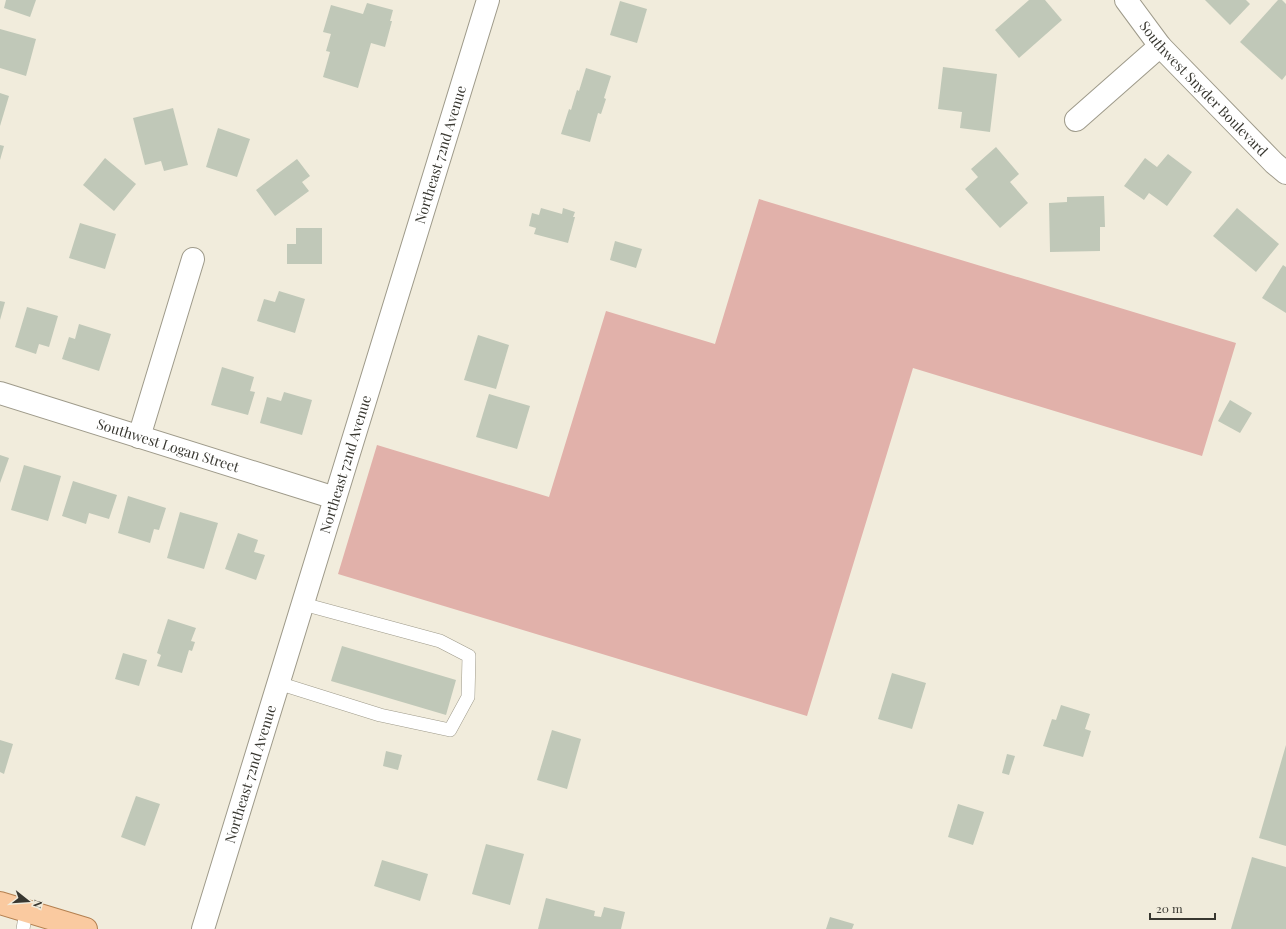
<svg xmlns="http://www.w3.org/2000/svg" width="1286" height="929" font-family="'Playfair Display',serif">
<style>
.green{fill:#e1b1aa}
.building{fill:#c0c8b8}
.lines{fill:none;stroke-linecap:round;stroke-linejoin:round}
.lane-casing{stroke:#9e9a8a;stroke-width:14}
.street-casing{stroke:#9e9a8a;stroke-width:24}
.primary-casing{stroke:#b48050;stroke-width:24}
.lane{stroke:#fff;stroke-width:13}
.street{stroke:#fff;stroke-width:22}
.primary{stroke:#facaa0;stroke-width:22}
.labels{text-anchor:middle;stroke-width:3.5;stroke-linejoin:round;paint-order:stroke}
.street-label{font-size:14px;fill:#383730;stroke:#f1ecdc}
</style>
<rect width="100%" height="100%" fill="#f1ecdc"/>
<path class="green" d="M759,199L1236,343L1202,456L913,368L807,716L338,574L377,445L549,497L606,311L715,344Z"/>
<g class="building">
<path d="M6,0H36L30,17L4,8Z"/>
<path d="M1029,0H1045L1062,20L1019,58L995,30Z"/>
<path d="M1205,0H1246L1250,4L1230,25Z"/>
<path d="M1278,0H1282L1286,4V75L1282,80L1240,42Z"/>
<path d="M620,1L647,9L637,43L610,35Z"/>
<path d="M367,3L393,10L390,21H392L385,47L371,43L358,88L323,77L330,52L326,51L331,34L323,32L331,5L363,14Z"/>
<path d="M0,29L36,39L26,76L0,68Z"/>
<path d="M943,67L997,74L990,132L960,128L962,112L938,109Z"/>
<path d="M586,68L611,76L604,98L606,99L601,114L598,113L590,142L561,134L569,109L571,110L577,90L579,91Z"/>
<path d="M0,93L9,96L0,126Z"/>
<path d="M173,108L188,165L164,171L161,161L145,165L133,118Z"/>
<path d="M218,128L250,139L237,177L206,167Z"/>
<path d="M0,145L4,146L0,160Z"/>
<path d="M996,147L1019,174L1010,182L1028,203L1000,228L965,189L978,177L971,169Z"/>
<path d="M1168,154L1192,172L1167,206L1149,193L1144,200L1124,186L1145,158L1157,167Z"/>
<path d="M105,158L136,184L114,211L83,185Z"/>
<path d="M297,159L310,176L302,182L309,191L275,216L256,190Z"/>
<path d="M1104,196L1105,227H1100V251L1050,252L1049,203L1067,202V197Z"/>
<path d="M541,208L562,214L563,208L575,212L573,217H575L568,243L534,234L536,228L529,226L532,213L539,215Z"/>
<path d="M1237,208L1279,244L1256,272L1213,236Z"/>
<path d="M80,223L116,234L105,269L69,258Z"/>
<path d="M296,228H322V264H287V244H296Z"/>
<path d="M615,241L642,249L636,268L610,260Z"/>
<path d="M1283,265L1286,267V313L1262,298Z"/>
<path d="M279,291L305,299L295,333L257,321L264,299L275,302Z"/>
<path d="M0,301L5,302L0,320Z"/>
<path d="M27,307L58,316L49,347L39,344L36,354L15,347Z"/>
<path d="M79,324L111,334L99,371L62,359L69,337L75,339Z"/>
<path d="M478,335L509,345L496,389L464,380Z"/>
<path d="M222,367L254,377L250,391L255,392L248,415L211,405Z"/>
<path d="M284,392L312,400L302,435L260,423L267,397L281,401Z"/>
<path d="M489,394L530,406L517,449L476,437Z"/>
<path d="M1230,400L1252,413L1240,433L1218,421Z"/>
<path d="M0,455L9,458L0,483Z"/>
<path d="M24,465L61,476L48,521L11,510Z"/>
<path d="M73,481L117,495L109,519L89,513L86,524L62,516Z"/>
<path d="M128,496L166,508L159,530L154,529L150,543L118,533Z"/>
<path d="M180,512L218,523L204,569L167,558Z"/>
<path d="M238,533L258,540L254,552L265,555L256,580L225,569Z"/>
<path d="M168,619L196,628L191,641L195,642L192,651L189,650L182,673L157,666L161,655L157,653Z"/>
<path d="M342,646L456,680L446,715L331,681Z"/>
<path d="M123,653L147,660L139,686L115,679Z"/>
<path d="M892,673L926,683L912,729L878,719Z"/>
<path d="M1061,705L1090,714L1085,729L1091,731L1083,757L1043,746L1052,719L1056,720Z"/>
<path d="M552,730L581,739L567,789L537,780Z"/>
<path d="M0,740L13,744L4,774L0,772Z"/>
<path d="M1286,745V846L1259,838Z"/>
<path d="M386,751L402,755L398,770L383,766Z"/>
<path d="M1007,754L1015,756L1009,775L1002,773Z"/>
<path d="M136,796L160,804L145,846L121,837Z"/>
<path d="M958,804L984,812L973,845L948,837Z"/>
<path d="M486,844L524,854L510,905L472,894Z"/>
<path d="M1252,857L1286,867V929H1231Z"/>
<path d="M382,860L428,874L420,901L374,886Z"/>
<path d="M546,898L595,911L594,916L601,917L604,907L625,912L621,929H538Z"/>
<path d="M830,917L854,924L852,929H826Z"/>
</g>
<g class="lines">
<defs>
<g id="lane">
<path d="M278,683L380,715L450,730L468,697L469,656L440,641L303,604"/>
<path d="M23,929L26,911"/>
</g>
<g id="street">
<path id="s1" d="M1126,0L1160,46L1274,163L1286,173"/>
<path d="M1076,120L1160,46"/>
<path id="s2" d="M0,393L335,498"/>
<path d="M139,437L193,259"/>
<path id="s3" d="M203,929L488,0"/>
</g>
<path id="primary" d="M0,903L86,929"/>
</defs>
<use href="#lane" class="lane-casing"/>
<use href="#street" class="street-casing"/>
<use href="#primary" class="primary-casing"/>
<use href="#lane" class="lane"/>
<use href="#street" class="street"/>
<use href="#primary" class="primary"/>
</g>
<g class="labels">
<g class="street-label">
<text dy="5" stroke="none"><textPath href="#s1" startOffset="118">Southwest Snyder Boulevard</textPath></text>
<text dy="5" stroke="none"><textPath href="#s3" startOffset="810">Northeast 72nd Avenue</textPath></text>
<text dy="5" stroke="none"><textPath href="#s2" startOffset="176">Southwest Logan Street</textPath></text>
<text dy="5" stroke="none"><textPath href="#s3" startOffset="486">Northeast 72nd Avenue</textPath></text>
<text dy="5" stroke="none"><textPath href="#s3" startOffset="162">Northeast 72nd Avenue</textPath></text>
</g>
</g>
<g transform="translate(28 901) rotate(107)" stroke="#f1ecdc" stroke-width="3" paint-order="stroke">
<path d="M0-3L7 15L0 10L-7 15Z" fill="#383730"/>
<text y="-6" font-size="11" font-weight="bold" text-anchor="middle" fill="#383730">N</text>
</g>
<path d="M1150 913v6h65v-6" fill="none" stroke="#383730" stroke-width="2"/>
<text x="1156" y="913" font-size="12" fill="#383730" stroke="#f1ecdc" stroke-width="3" paint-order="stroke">20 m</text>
</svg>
